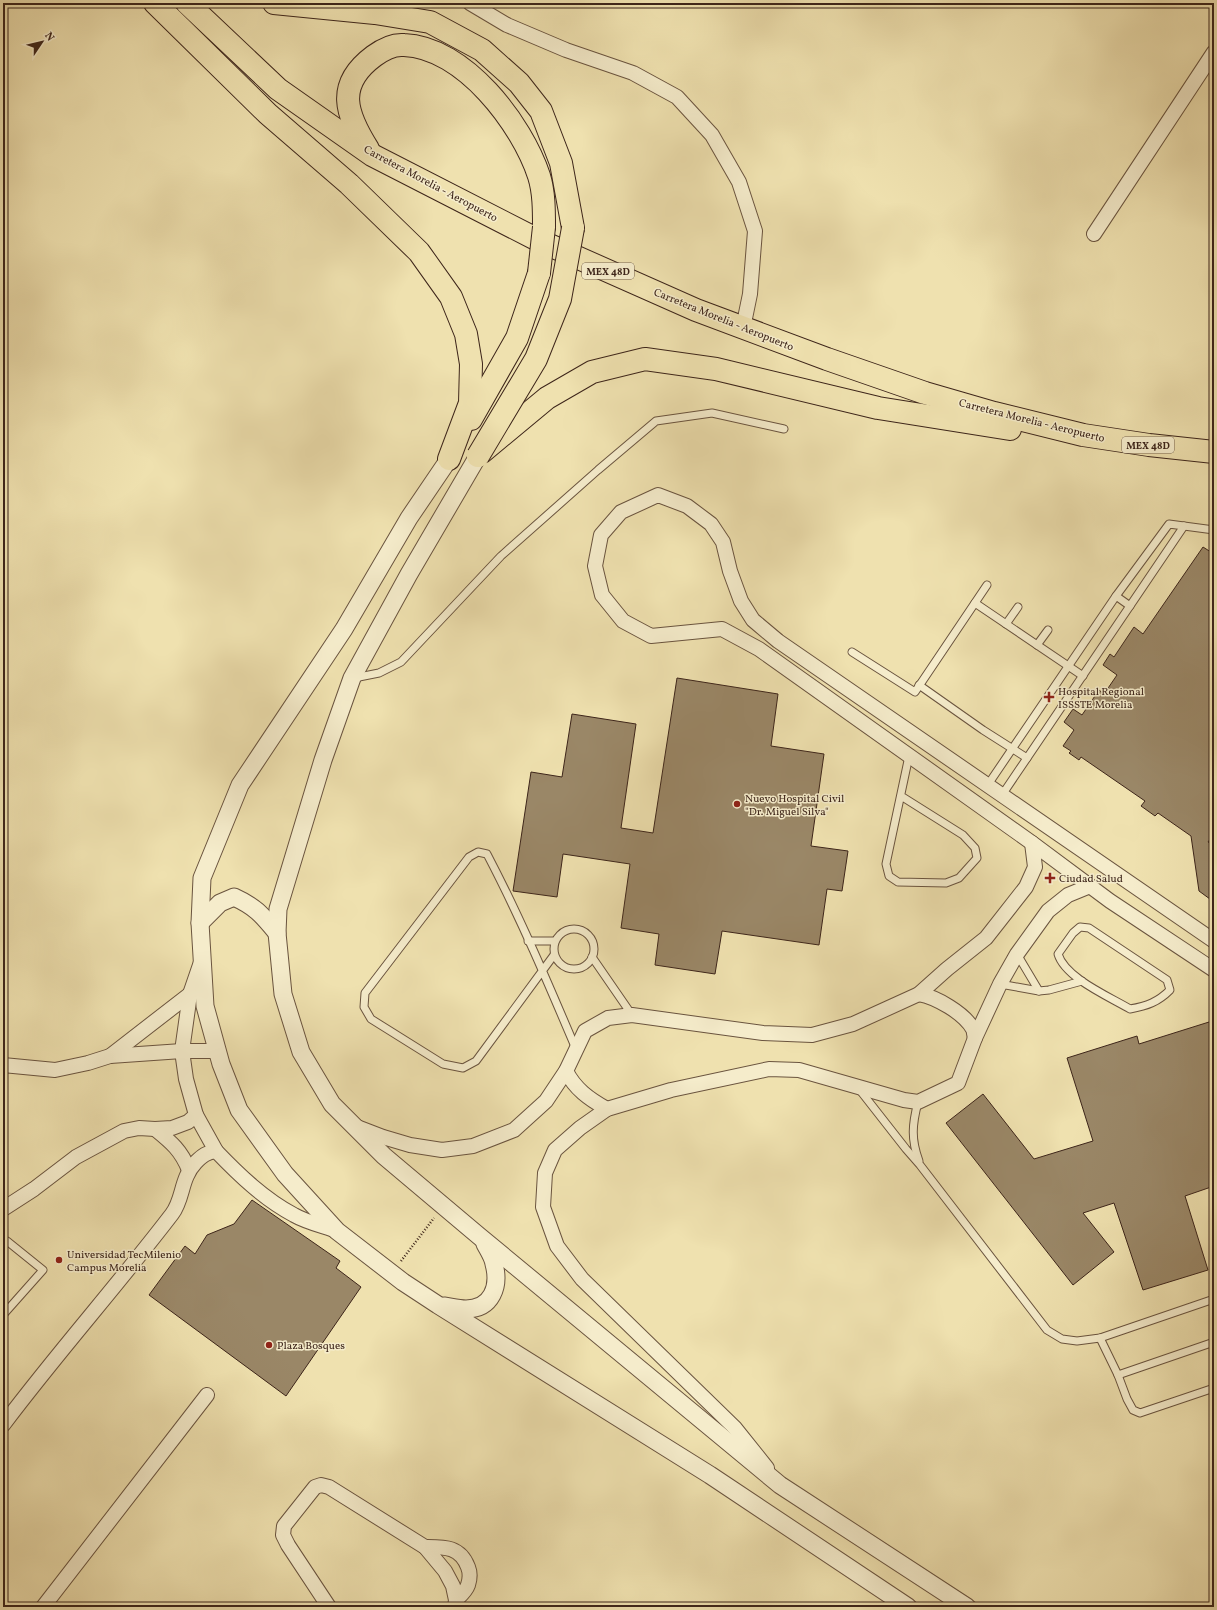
<svg xmlns="http://www.w3.org/2000/svg" width="1217" height="1610" font-family="Vollkorn,serif">
<style>
.building{fill:#9a8767;stroke:#3d251a}
.lines{fill:none;stroke-linecap:round;stroke-linejoin:round}
.service-casing{stroke:#6a543f;stroke-width:9}
.minor-casing{stroke:#6a543f;stroke-width:16}
.tertiary-casing{stroke:#6a543f;stroke-width:19}
.trunk-casing{stroke:#3d251a;stroke-width:24}
.path{stroke:#3d251a;stroke-width:2.5;stroke-dasharray:1 2;stroke-linecap:butt}
.service{stroke:#f5eccb;stroke-width:7}
.minor{stroke:#f5eccb;stroke-width:14}
.tertiary{stroke:#f5eccb;stroke-width:17}
.trunk{stroke:#efe1af;stroke-width:22}
.trunk-bridge-casing{stroke:#3d251a;stroke-width:24;stroke-linecap:butt}
.trunk-bridge{stroke:#efe1af;stroke-width:22}
.poi-dot{fill:#8f2418;stroke:#f5eccb;stroke-width:1.5}
.labels{text-anchor:middle;stroke-width:3;stroke-linejoin:round;paint-order:stroke}
.shield{fill:#f5eccb;stroke:#74614f;stroke-width:1}
.shield-label{font-size:10px;font-weight:bold;fill:#3d251a}
.street-label{font-size:11px;fill:#3d251a;stroke:#f5eccb}
.poi-label{font-size:11px;fill:#3d251a;stroke:#f5eccb;text-anchor:start}
</style>
<rect width="100%" height="100%" fill="#efe1af"/>
<filter id="stains"><feTurbulence type="fractalNoise" baseFrequency=".005" numOctaves="4"/><feColorMatrix values="0 0 0 0 .2 0 0 0 0 .09 0 0 0 0 .02 0 0 0 .5 -.17"/></filter>
<radialGradient id="worn" r=".72"><stop offset=".6" stop-color="#630" stop-opacity="0"/><stop offset="1" stop-color="#630" stop-opacity=".3"/></radialGradient>
<g class="building">
<path d="M1203,547L1214,554V834L1208,842L1214,846V902L1199,891L1191,836L1158,813L1155,816L1141,806L1145,801L1081,757L1079,760L1069,753L1071,751L1063,746L1074,730L1064,722L1073,709L1082,715L1099,690L1104,694L1117,675L1103,665L1110,654L1114,657L1134,627L1143,634Z"/>
<path d="M677,678L778,694L771,746L824,754L811,846L848,851L842,891L827,889L819,945L722,931L715,974L655,965L659,934L621,928L630,864L563,854L557,897L513,891L531,772L562,777L572,714L636,724L621,828L653,833Z"/>
<path d="M1209,1022L1214,1036V1186L1185,1196L1208,1270L1143,1290L1114,1203L1083,1213L1114,1252L1073,1285L946,1123L983,1094L1034,1159L1093,1141L1067,1058L1137,1036L1139,1044Z"/>
<path d="M252,1200L340,1261L336,1268L361,1287L286,1396L149,1295L185,1246L195,1254L207,1235L234,1224Z"/>
</g>
<g class="lines">
<defs>
<g id="service">
<path d="M1116,596L1130,606"/>
<path d="M975,603L1083,676"/>
<path d="M1006,624L1018,607"/>
<path d="M1037,645L1048,630"/>
<path d="M852,652L915,692L987,585"/>
<path d="M354,678L379,673L401,662L501,556L598,470L656,421L712,413L784,429"/>
<path d="M919,685L983,730L1027,758"/>
<path d="M987,786L1116,596L1169,524L1214,530"/>
<path d="M1002,795L1184,526"/>
<path d="M901,796L963,835L975,848L977,858L959,878L946,883L898,882L889,876L886,864L909,756"/>
<path d="M1080,927L1089,928L1167,980L1170,990C1158,1002 1147,1006 1130,1009C1110,997 1065,978 1058,954L1073,933Z"/>
<circle cx="574" cy="949" r="20"/>
<path d="M528,941H555"/>
<path d="M1017,954L1039,991"/>
<path d="M554,955L476,1061L463,1068L443,1064L371,1019L364,1007L365,993L469,857L478,852L487,854C520,917 548,983 576,1049"/>
<path d="M592,957L632,1015"/>
<path d="M1000,984L1039,991L1049,990L1082,981"/>
<path d="M859,1089L906,1149L920,1165L1047,1330L1062,1339L1077,1341L1100,1338L1214,1299"/>
<path d="M918,1102C912,1125 911,1139 919,1161"/>
<path d="M3,1246L7,1241L43,1270L3,1315"/>
<path d="M1100,1338L1118,1375L1127,1399L1133,1410L1140,1413L1214,1388"/>
<path d="M1118,1375L1214,1342"/>
</g>
<g id="minor">
<path d="M470,3L507,25L566,50L633,73L677,97L712,135L739,182L755,231L750,294L743,328"/>
<path d="M1094,234L1214,52"/>
<path d="M1214,941L778,641L753,620L741,601L730,571L723,542L711,524L687,506L658,495L621,512L601,535L595,566L602,595L623,621L651,636L722,629L759,649L1032,843L1110,901L1214,970"/>
<path d="M919,994C936,997 964,1013 973,1029C974,1031 974,1035 975,1038"/>
<path d="M110,1056L190,994"/>
<path d="M3,1065L55,1070L88,1063L110,1056L182,1051H218"/>
<path d="M566,1071C575,1089 589,1099 607,1109"/>
<path d="M196,1115L216,1151"/>
<path d="M357,1127L383,1137L410,1145L442,1150L473,1146L514,1130L546,1101L566,1071L585,1031L608,1018L632,1015L763,1033L812,1035L853,1024L919,994L947,969L986,938L1026,887L1035,867L1032,843"/>
<path d="M155,1129C171,1142 181,1150 189,1170"/>
<path d="M3,1209L34,1189L76,1157L124,1131L139,1128L155,1129L172,1128L188,1122L196,1115L186,1079L182,1051L190,994L201,962"/>
<path d="M3,1425C57,1353 117,1286 172,1214C184,1198 180,1179 196,1162C203,1155 206,1153 216,1151C239,1175 264,1199 294,1215C306,1222 323,1226 337,1231"/>
<path d="M767,1468L735,1428L582,1279L557,1246L543,1207L545,1173L555,1150L580,1128L607,1109L671,1090L769,1069L799,1070L904,1100L918,1102L958,1083L975,1038L1000,984L1017,954L1048,911L1068,895L1090,886"/>
<path d="M425,1547C444,1547 460,1546 468,1567C470,1572 470,1579 468,1585C466,1591 460,1596 456,1600"/>
<path d="M43,1607L207,1395"/>
<path d="M329,1607L288,1545L283,1535L284,1526L315,1487L321,1485L329,1487L425,1547L445,1571L453,1586L456,1600L455,1607"/>
</g>
<g id="tertiary">
<path d="M478,456L409,574L352,678L323,760L278,909L277,933L283,994L301,1052L332,1104L384,1156L479,1236L780,1485L967,1607"/>
<path d="M449,459L409,518L344,629L240,785L202,878L200,923L205,1006L221,1064L239,1110L285,1174L337,1231L403,1282L438,1305L710,1475L908,1607"/>
<path d="M200,923L220,903L234,897C256,907 262,915 277,933"/>
<path d="M444,1306C451,1307 459,1309 466,1309C492,1309 500,1286 494,1264C493,1257 488,1250 485,1244"/>
</g>
<g id="trunk">
<path d="M155,3L268,114L349,184L419,252L451,297L466,334L471,364L470,403L449,459"/>
<path d="M187,3L278,89L372,155L538,240L696,310L827,359L925,393L994,413L1083,435L1149,445L1214,452"/>
<path d="M274,3L375,13L430,22L482,50L519,83L541,111L561,163L573,228"/>
<path d="M368,149C346,114 335,85 374,56C382,50 393,44 404,45C464,47 522,124 539,176C544,192 544,210 544,227"/>
<path d="M471,419L517,338L539,273"/>
<path d="M482,452L547,398L592,372L645,359L716,369L878,408L1010,429"/>
</g>
</defs>
<use href="#service" class="service-casing"/>
<use href="#minor" class="minor-casing"/>
<use href="#tertiary" class="tertiary-casing"/>
<use href="#trunk" class="trunk-casing"/>
<path class="path" d="M401,1261L434,1218"/>
<use href="#service" class="service"/>
<use href="#minor" class="minor"/>
<use href="#tertiary" class="tertiary"/>
<use href="#trunk" class="trunk"/>
<defs>
<g id="trunk-bridge">
<path d="M539,273L544,227"/>
<path d="M478,456L536,359L560,299L573,228"/>
</g>
</defs>
<use href="#trunk-bridge" class="trunk-bridge-casing"/>
<use href="#trunk-bridge" class="trunk-bridge"/>
</g>
<g class="poi-dot">
<path d="M1047 691h4v4h4v4h-4v4h-4v-4h-4v-4h4z"/>
<circle cx="737" cy="804" r="4"/>
<path d="M1048 872h4v4h4v4h-4v4h-4v-4h-4v-4h4z"/>
<circle cx="59" cy="1260" r="4"/>
<circle cx="269" cy="1345" r="4"/>
</g>
<g class="labels">
<g class="shield">
<rect x="582" y="263" width="52" height="16" rx="3"/>
<rect x="1122" y="437" width="52" height="16" rx="3"/>
</g>
<g class="shield-label">
<text x="608" y="275">MEX 48D</text>
<text x="1148" y="449">MEX 48D</text>
</g>
<g class="street-label">
<text transform="translate(431 183) rotate(28)" y="4">Carretera Morelia - Aeropuerto</text>
<text transform="translate(724 319) rotate(22)" y="4">Carretera Morelia - Aeropuerto</text>
<text transform="translate(1032 420) rotate(14)" y="4">Carretera Morelia - Aeropuerto</text>
</g>
<g class="poi-label">
<text x="1058" y="695">Hospital Regional<tspan x="1058" dy="13">ISSSTE Morelia</tspan></text>
<text x="745" y="802">Nuevo Hospital Civil<tspan x="745" dy="13">"Dr. Miguel Silva"</tspan></text>
<text x="1059" y="882">Ciudad Salud</text>
<text x="67" y="1258">Universidad TecMilenio<tspan x="67" dy="13">Campus Morelia</tspan></text>
<text x="277" y="1349">Plaza Bosques</text>
</g>
</g>
<rect width="1217" height="1610" fill="none" stroke="#efe1af" stroke-width="16"/>
<rect x="4" y="4" width="1209" height="1602" fill="none" stroke="#3d251a" stroke-width="2"/>
<rect x="8" y="8" width="1201" height="1594" fill="none" stroke="#3d251a"/>
<g transform="translate(42 42) rotate(55)" stroke="#f5eccb" stroke-width="3" paint-order="stroke">
<path d="M0-3L7 15L0 10L-7 15Z" fill="#3d251a"/>
<text y="-6" font-size="11" font-weight="bold" text-anchor="middle" fill="#3d251a">N</text>
</g>
<rect width="100%" height="100%" filter="url(#stains)"/>
<rect width="100%" height="100%" fill="url(#worn)"/>
</svg>
